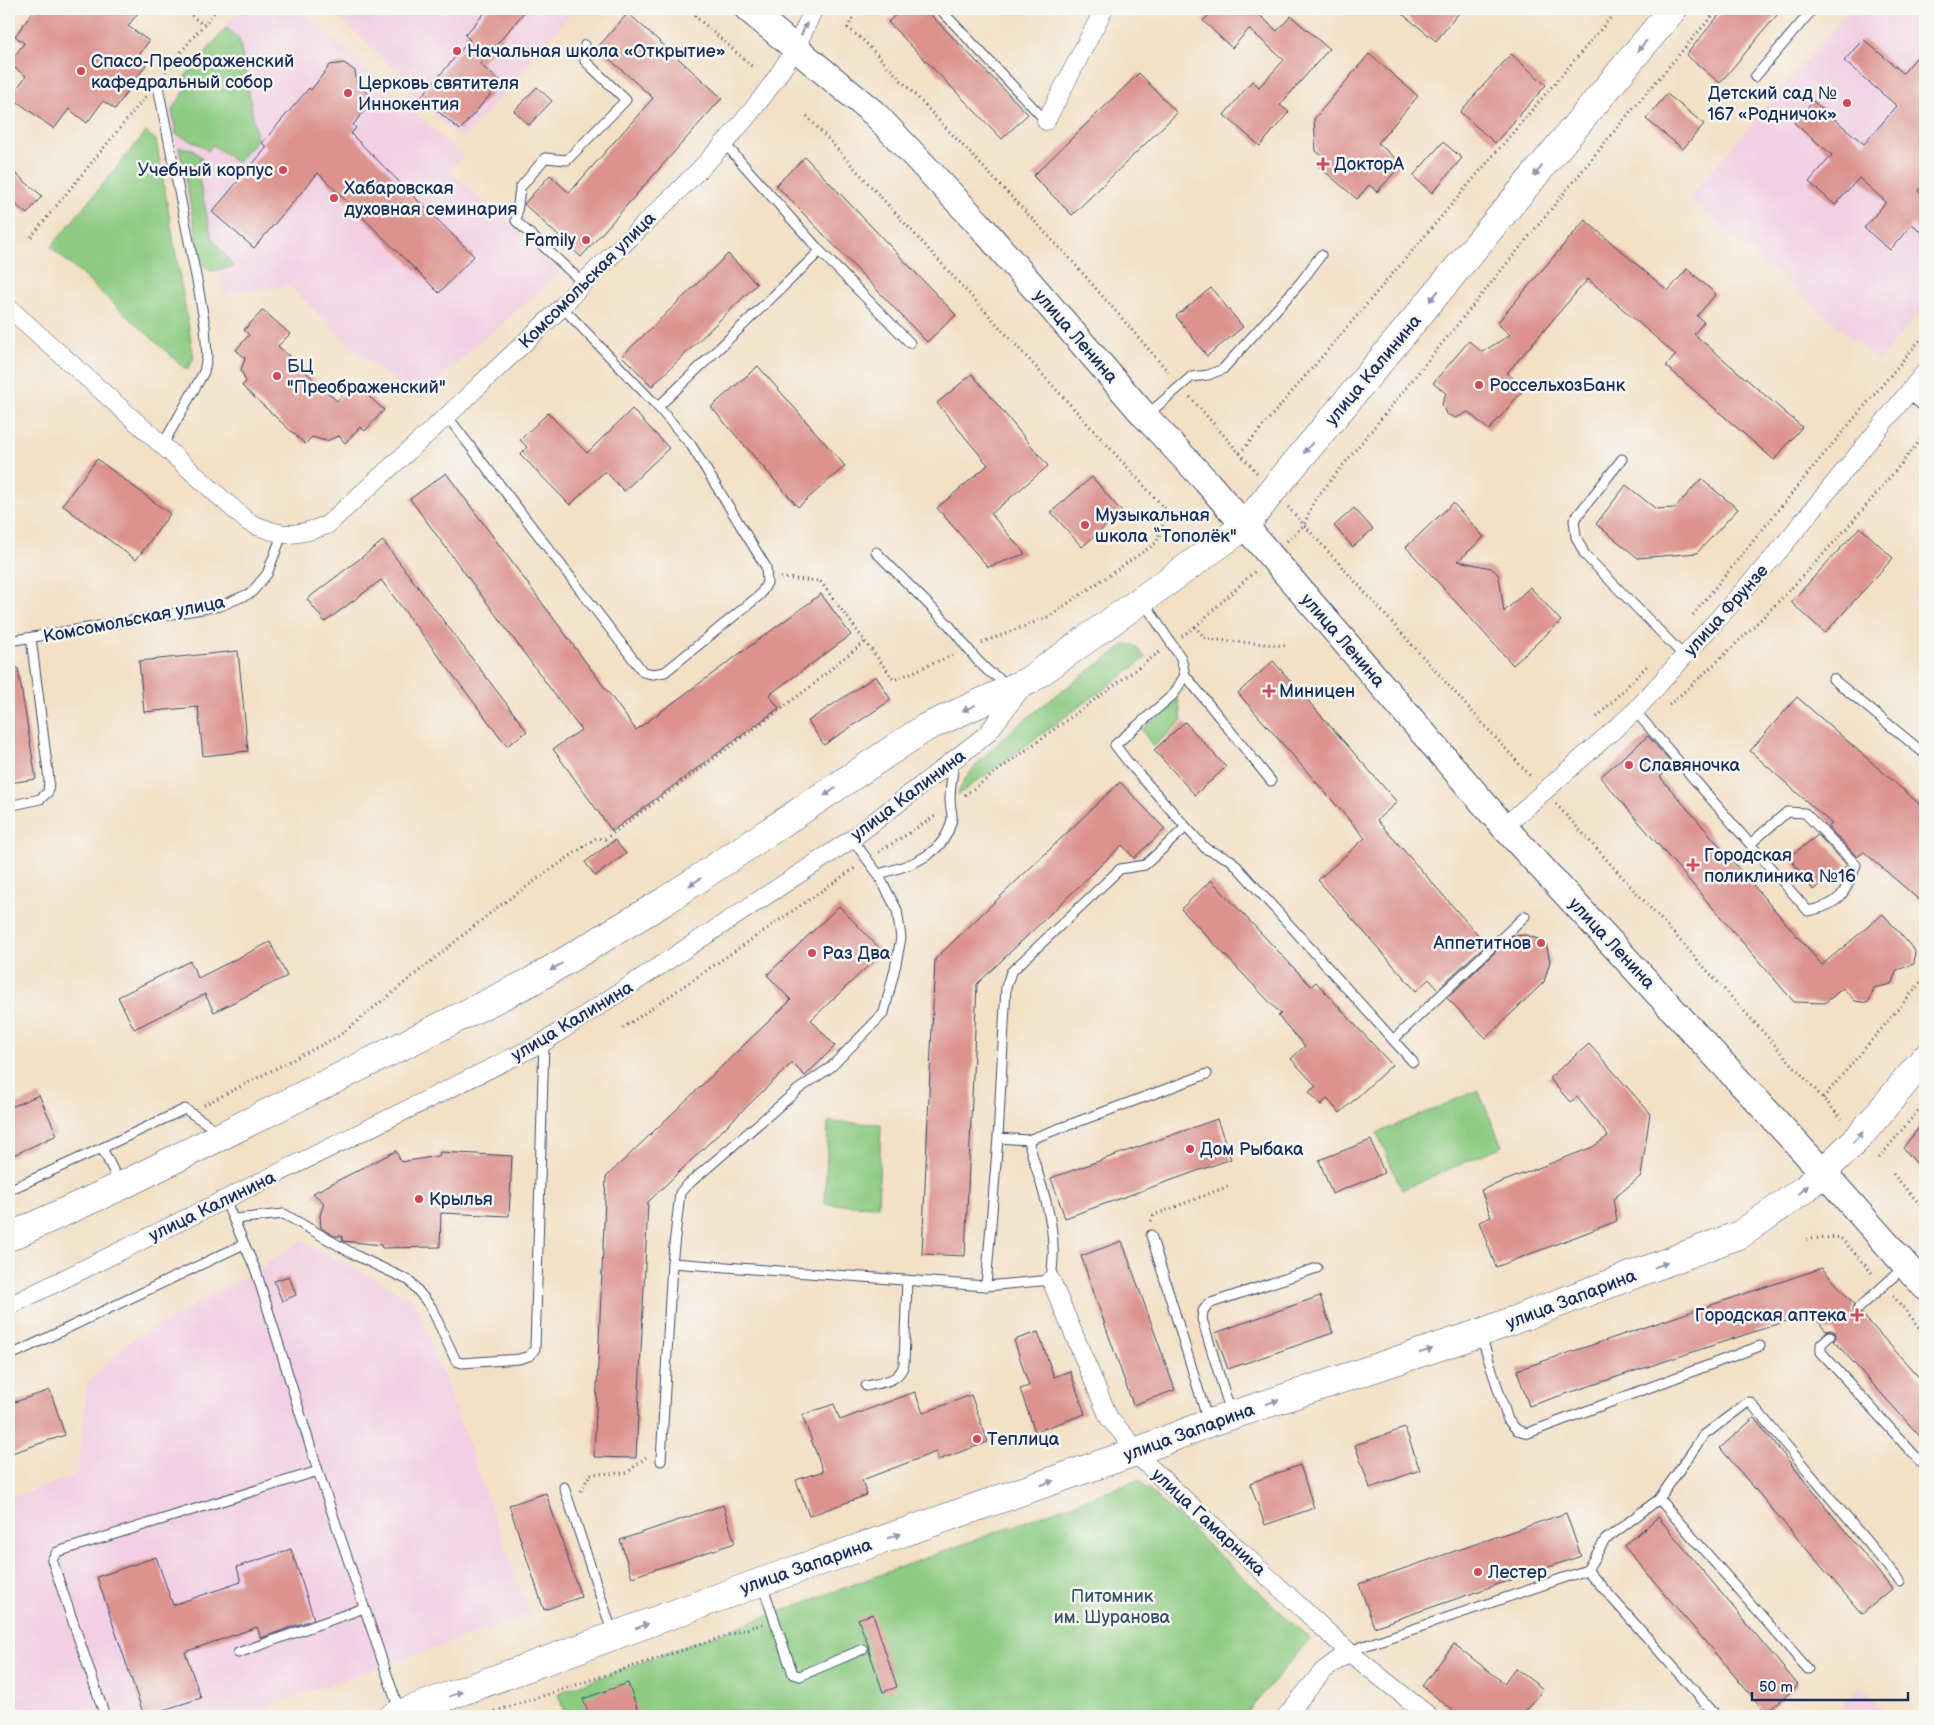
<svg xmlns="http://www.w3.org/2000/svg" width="1934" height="1725" font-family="'Balsamiq Sans',sans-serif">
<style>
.built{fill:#f2cfe2}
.green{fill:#8dcb82;stroke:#547d70}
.building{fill:#dc928d}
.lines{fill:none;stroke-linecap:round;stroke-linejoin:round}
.lane-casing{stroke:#3b4a6d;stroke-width:11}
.street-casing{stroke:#3b4a6d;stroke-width:19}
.secondary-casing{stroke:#3b4a6d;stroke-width:28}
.primary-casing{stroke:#3b4a6d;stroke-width:29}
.path{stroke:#3b4a6d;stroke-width:3;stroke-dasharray:1 4;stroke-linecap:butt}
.lane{stroke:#fff;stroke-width:9}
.street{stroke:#fff;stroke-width:18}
.secondary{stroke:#fff;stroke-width:26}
.primary{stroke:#fff;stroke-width:28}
.oneway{fill:#8d97ae}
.poi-dot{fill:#d1495b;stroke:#f6f6f2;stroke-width:2}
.labels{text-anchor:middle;stroke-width:5;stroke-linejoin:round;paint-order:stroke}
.poi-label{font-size:18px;fill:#1b2f5e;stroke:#f6f6f2;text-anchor:start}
.street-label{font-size:18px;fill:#1b2f5e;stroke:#f6f6f2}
.park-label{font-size:18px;fill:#385667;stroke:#f6f6f2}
</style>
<rect width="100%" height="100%" fill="#f6f6f2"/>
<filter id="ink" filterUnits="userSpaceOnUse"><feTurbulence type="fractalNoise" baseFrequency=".02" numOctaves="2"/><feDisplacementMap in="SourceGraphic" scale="10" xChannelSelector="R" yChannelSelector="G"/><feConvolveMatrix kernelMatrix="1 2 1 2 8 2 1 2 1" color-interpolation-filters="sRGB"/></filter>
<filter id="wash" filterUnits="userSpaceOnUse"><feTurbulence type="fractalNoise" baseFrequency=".0096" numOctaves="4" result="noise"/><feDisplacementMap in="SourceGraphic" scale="20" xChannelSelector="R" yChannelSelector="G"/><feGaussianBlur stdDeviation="1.12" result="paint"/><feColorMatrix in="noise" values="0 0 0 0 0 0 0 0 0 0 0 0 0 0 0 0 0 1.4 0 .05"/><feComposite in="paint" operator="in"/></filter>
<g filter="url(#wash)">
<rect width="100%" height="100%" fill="#f3e0c5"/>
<g class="built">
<path d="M240,9H300L464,157L449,171L511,225L560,273L417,398L357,353L289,285L224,294L217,269L199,227L193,226L169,110L185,87L182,78Z"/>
<path d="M343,9H575L463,140L409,92L413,86L337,16Z"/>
<path d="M1850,9H1925V306L1878,361L1688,198Z"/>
<path d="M301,1240L416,1301L530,1615L240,1716H19L9,1686V1498L77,1475L87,1384L127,1343L256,1271Z"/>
<path d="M1861,1687L1893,1716H1833Z"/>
</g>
<g class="green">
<path d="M226,28L239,38L257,139L237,163L213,145L208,151L200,145L176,134L172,110L188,87L184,78Z"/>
<path d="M146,132L156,140L194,358L187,370L51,247Z"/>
<path d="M179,147L193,149L202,159L196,166L212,238L234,267L210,271L202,264Z"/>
<path d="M1126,644L1134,645L1146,658L958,795C966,755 1090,671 1126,644Z"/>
<path d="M1178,699L1182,721L1153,747L1142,730Z"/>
<path d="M1478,1090L1502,1146L1402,1190L1377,1133Z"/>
<path d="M828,1122L881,1124L878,1206L825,1204Z"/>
<path d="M1138,1480L1310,1639L1244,1716H565L558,1693Z"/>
</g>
<g id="blocks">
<g class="building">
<path d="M35,9H141L128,26L149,41L137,58L146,65L115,109L103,101L87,123L69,109L54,129L11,97L26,76L9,64L24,43L15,36Z"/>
<path d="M488,9H527L480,64L501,82L460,130L421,97L470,40L465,35Z"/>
<path d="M902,9H925L1028,114L1002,139L888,22Z"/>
<path d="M1215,9H1253L1277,31L1291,16L1329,49L1280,105L1289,112L1260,146L1224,115L1252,81L1259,87L1284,60L1249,29L1232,48L1203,21Z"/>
<path d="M1396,9H1462L1436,41Z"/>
<path d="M1724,9H1782L1720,83L1686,55Z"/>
<path d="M628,13L722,98L581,257L524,204L550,175L569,193L653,98L597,48Z"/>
<path d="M1863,39L1903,73L1925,48V183L1918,191L1925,197V235L1912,224L1890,250L1864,228L1886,202L1859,178L1835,205L1809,182L1832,155L1794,123L1813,101L1864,144L1897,106L1844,61Z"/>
<path d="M1369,54L1418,96L1378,143L1402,164L1377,192L1369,185L1357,199L1317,165L1324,157L1316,151L1314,119Z"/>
<path d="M1511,54L1546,85L1495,143L1460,112Z"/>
<path d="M344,63L355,71L357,85L374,98L353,125L356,128L351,134L474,256L439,293L318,173L254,248L212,212L267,147L262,143L309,88L311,90L330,65Z"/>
<path d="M1139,73L1177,113L1072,215L1033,176Z"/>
<path d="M537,87L552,101L529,125L514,111Z"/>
<path d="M1667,94L1704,124L1683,149L1646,119Z"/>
<path d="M1443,142L1462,158L1432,193L1413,176Z"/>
<path d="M805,157L956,315L927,342L776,185Z"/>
<path d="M9,168L42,196L27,214L9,199Z"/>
<path d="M1585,220L1668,291L1687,269L1716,294L1697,316L1704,322L1694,334L1802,427L1774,460L1666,366L1676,355L1588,279L1507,373L1525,388L1489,430L1468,412L1456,418L1446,414L1442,404L1446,393L1433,383L1469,341L1482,352L1510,335L1497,323Z"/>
<path d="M728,254L757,284L652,386L622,356Z"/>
<path d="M1211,288L1243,327L1207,356L1176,316Z"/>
<path d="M263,310L290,334L278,346L337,401L354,383L384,410L365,431L360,427L345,443L339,436L326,441L312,437L305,444L242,386L246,382L241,370L245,358L236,350L249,335L244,330Z"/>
<path d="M758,366L845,466L798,507L711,407Z"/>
<path d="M972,374L1048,466L991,514L1025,554L988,567L937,508L988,465L937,403Z"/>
<path d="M632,409L669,448L624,491L605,471L570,505L520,454L527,447L520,440L548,413L587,453Z"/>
<path d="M97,459L170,514L136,560L62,505Z"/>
<path d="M446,473L636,730L821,594L851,635L769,695L779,708L612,831L553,749L581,730L410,499Z"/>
<path d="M1092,477L1122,512L1082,547L1051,512Z"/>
<path d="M1701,479L1738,509L1697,553L1638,558L1596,524L1626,485L1656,509L1675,508Z"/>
<path d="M1453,503L1484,537L1458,561L1491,568L1495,571L1499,576L1504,612L1530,587L1561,621L1513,665L1406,547Z"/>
<path d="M1354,508L1373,529L1353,547L1334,526Z"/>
<path d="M1860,527L1893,558L1825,633L1791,602Z"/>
<path d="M383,541L527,731L507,746L381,580L325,622L307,599Z"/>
<path d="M238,651L248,751L203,756L198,707L144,712L139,661Z"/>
<path d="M1273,661L1397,802L1377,820L1486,944L1438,989L1429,979L1416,991L1318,880L1365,838L1238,693Z"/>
<path d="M18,668L36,779L9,783V669Z"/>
<path d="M876,676L891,700L824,745L808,721Z"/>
<path d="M1797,697L1925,809V905L1864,852L1857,857L1828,827L1832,824L1750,751Z"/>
<path d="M1185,722L1226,767L1195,795L1154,750Z"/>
<path d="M1648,736L1673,765L1660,777L1822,965L1883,914L1915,951L1914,964L1897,970L1891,984L1874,988L1868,1003L1855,1001L1843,988L1825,1003L1794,1002L1600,777Z"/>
<path d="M1120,782L1165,829L1134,858L1122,845L977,984L965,1256L922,1254L935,959Z"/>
<path d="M1818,835L1847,865L1813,890L1789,857Z"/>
<path d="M615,840L626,854L595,876L585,862Z"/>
<path d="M1211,880L1311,986L1316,982L1392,1065L1340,1113L1327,1099L1321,1105L1309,1092L1316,1086L1291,1059L1305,1046L1278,1016L1281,1014L1181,909Z"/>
<path d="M839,906L883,952L811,1020L835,1046L805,1076L792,1063L648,1202L636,1458L594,1457L606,1177L791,1000L767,975Z"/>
<path d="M1526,935L1541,940L1546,944L1550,961L1544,982L1486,1038L1447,998L1512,936Z"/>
<path d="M270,942L287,976L214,1012L205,994L134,1029L118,997L190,961L198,978Z"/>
<path d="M1589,1044L1650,1113L1641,1176L1613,1199L1617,1221L1496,1267L1479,1222L1491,1217L1481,1190L1593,1147L1608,1136L1577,1097L1570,1102L1549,1078Z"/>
<path d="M39,1095L57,1135L9,1157V1108Z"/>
<path d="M1217,1119L1231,1159L1065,1218L1051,1178Z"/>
<path d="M1925,1120V1173L1903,1148Z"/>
<path d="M1371,1140L1384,1173L1332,1194L1319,1160Z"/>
<path d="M396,1151L401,1162L439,1156L440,1152L512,1156L509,1216L441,1213L440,1247L382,1248L381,1245L343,1241L342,1236H334L321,1228L320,1215L324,1203L313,1193Z"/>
<path d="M1122,1241L1175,1390L1133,1405L1081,1256Z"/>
<path d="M1822,1268L1854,1304L1852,1308L1853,1313L1857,1315L1862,1314L1925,1384V1442L1834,1341L1836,1337L1835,1332L1831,1330L1826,1331L1811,1313L1529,1406L1517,1370Z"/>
<path d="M289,1276L296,1295L282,1301L274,1281Z"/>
<path d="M1320,1296L1333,1333L1228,1369L1215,1333Z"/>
<path d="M1038,1332L1054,1377L1070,1371L1085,1414L1035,1432L1020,1389L1029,1386L1014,1340Z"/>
<path d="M50,1390L65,1435L9,1454V1404Z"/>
<path d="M915,1392L923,1413L971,1395L988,1442L938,1460L936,1452L862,1480L867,1495L809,1516L796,1480L823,1471L802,1415L834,1404L840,1420Z"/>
<path d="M1754,1418L1892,1589L1862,1614L1720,1448Z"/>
<path d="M1405,1428L1420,1470L1370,1488L1355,1445Z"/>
<path d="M1300,1465L1314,1508L1265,1525L1250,1483Z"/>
<path d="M546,1493L581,1597L544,1610L509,1505Z"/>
<path d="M723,1505L735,1543L632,1577L620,1540Z"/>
<path d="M1566,1513L1581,1556L1374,1627L1359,1584Z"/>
<path d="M1658,1517L1798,1685L1766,1713L1624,1546Z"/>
<path d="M291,1549L314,1619L261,1638L257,1627L185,1652L201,1698L144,1716L97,1577L156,1557L173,1605L241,1582L237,1567Z"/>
<path d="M873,1614L897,1687L883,1692L869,1651V1647L858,1619Z"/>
<path d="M1454,1644L1504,1683L1515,1668L1543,1689L1522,1716H1460L1422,1686Z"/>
<path d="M628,1683L640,1716H589L583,1699Z"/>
</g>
</g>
</g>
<g filter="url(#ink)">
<use href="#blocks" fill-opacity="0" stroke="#3b4a6d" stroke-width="1"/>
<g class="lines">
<defs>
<g id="lane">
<path d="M940,9L1046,121"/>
<path d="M1755,77L1813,9"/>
<path d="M157,82L198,286L205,326L207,356L204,372L162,446"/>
<path d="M820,251L910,343"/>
<path d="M583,283L516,221L520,188L545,158L567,160L626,100L585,61V45"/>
<path d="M1907,393L1925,408"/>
<path d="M658,407L820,251L725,144"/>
<path d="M1147,415L1191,377L1208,375L1223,369L1301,282L1321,255"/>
<path d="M447,416L643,672L653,674L665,672L760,595L767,583L766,567L691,445L658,407L562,307"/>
<path d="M1622,459L1574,520L1576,537L1585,555L1684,656"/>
<path d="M876,552L949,625L976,659L988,671L1009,685"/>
<path d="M9,641L220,606L251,593L267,574L282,535"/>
<path d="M1185,675L1271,781"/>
<path d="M1833,679L1925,754"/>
<path d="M1635,711L1808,911C1840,905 1845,894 1856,865L1805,813L1787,812L1750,844"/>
<path d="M9,806L40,799L48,792L49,780L31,638"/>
<path d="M1186,827L1206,849L1231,860L1413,1062"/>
<path d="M878,874C910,866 946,855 952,818C952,812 950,805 950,799C950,786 953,773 954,761"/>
<path d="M1393,1040L1525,916"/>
<path d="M998,1138L1028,1140L1207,1074"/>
<path d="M102,1148L185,1109L219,1132"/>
<path d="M9,1190L102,1148L120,1184"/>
<path d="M225,1200L256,1271L318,1471L399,1710"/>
<path d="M234,1219L284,1214L357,1256L410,1281L431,1307L456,1361L462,1363L519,1359L529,1356L535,1349L544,1042"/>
<path d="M1151,1235L1208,1421"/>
<path d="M672,1263L986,1286L1051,1280C1052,1269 1054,1257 1053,1246C1052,1210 1037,1174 1028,1140"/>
<path d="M986,1286L998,1138L1006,987L1011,972L1120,869L1145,865L1186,827L1128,762L1115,745L1174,694L1185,675L1181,658L1143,601"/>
<path d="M1858,1309L1904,1267"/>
<path d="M1481,1336L1508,1420L1517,1430L1528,1433L1760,1346"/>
<path d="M1830,1336L1821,1344V1352L1925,1467"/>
<path d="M9,1356L244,1244"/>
<path d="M866,1386C883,1382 899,1382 904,1364L907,1280"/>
<path d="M1231,1413L1202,1319L1203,1311L1208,1304L1317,1268"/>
<path d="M661,1461L672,1263L680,1193L685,1187L799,1089L831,1067L884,1013L896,964L901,938L897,910L878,874L852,839"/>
<path d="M564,1487L613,1634"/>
<path d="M1659,1499L1808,1669"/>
<path d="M1587,1570L1605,1540L1659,1499L1703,1436L1748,1402H1750L1900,1581"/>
<path d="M762,1584L793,1674L800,1676L863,1649"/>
<path d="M1349,1651L1587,1570L1714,1713"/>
<path d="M238,1653L364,1608"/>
<path d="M105,1716L52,1560L57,1552L318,1471"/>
</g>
<g id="street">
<path d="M1046,121L1104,9"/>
<path d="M9,308L248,522C282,537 292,538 327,525L447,416L562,307L583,283C656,211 742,139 794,50C802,37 807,22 814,9"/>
<path d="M1504,827L1635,711L1778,552L1925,372"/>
<path d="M1051,1280L1109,1418L1138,1451L1140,1458L1349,1652L1429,1716"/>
<path d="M9,1306L544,1042L852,839L987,734L1024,685"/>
<path d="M1286,1716L1323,1671L1349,1652"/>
</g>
<path id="secondary" d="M748,9L875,114L979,224L1145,416L1206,481L1245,526L1504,827L1822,1171L1925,1287"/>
<g id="primary">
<path d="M9,1237L121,1186L532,981L665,901L925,728L1028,681L1245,526L1273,490L1673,9"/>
<path d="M394,1716L761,1582L1138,1451L1209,1423L1480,1333L1741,1234L1805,1189L1859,1137L1925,1058"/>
</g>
</defs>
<use href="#lane" class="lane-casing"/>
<use href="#street" class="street-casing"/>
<use href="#secondary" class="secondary-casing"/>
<use href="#primary" class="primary-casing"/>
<g class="path">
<path d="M184,9L203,25"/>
<path d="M687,9L754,68"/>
<path d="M856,9L848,28L863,40L1072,261L1171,375"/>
<path d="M165,71L217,9"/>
<path d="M807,116L1168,512L1156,543L1048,617L981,643"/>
<path d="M31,237L146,96"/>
<path d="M1190,397L1257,473"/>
<path d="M1240,453L1618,9"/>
<path d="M1288,507L1531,777"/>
<path d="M1287,541L1304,525L1314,501L1630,112L1718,9"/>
<path d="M781,578L820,581L894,680L955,654"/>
<path d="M1693,615L1810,471L1925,334"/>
<path d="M1195,627L1255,571"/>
<path d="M1182,636L1195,627L1206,639L1288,646"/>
<path d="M1669,705C1763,623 1848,532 1925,434"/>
<path d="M1597,717L1647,666"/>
<path d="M965,795L1161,651"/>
<path d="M1556,804L1842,1119"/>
<path d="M879,852L937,815"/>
<path d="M623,1028L855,868"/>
<path d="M1823,1098L1925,977"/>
<path d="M204,1105L339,1036L499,906L596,838L605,839L813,685L840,661L865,642"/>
<path d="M1879,1158L1925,1102"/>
<path d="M1893,1174L1925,1210"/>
<path d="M1151,1221L1154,1215L1229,1186"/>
<path d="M1807,1239L1840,1237L1874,1275"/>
<path d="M1893,1296L1925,1333"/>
<path d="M581,1491L590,1474L627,1473L646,1457"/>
<path d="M481,1716L762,1624"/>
</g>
<use href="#lane" class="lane"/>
<use href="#street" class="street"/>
<use href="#secondary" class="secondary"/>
<use href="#primary" class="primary"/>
</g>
<defs><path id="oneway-solid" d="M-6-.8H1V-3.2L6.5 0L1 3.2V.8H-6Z" transform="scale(1.25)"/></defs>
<g class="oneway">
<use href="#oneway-solid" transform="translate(804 29) rotate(-65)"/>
<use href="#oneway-solid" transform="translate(1642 46) rotate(130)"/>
<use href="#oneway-solid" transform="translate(1538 171) rotate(130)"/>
<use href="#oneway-solid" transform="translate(1434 296) rotate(130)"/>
<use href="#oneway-solid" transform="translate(1308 448) rotate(130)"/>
<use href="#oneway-solid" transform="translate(969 708) rotate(155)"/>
<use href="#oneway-solid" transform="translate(830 792) rotate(146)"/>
<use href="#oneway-solid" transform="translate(695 882) rotate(146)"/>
<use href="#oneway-solid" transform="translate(556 967) rotate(149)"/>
<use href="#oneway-solid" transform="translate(1858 1137) rotate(-46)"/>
<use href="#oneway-solid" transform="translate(1803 1190) rotate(-41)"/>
<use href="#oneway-solid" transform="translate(1661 1265) rotate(-21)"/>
<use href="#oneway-solid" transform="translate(1426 1351) rotate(-18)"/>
<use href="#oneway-solid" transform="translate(1272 1402) rotate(-18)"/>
<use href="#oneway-solid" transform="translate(1047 1483) rotate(-19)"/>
<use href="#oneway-solid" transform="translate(894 1536) rotate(-19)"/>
<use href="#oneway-solid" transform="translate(642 1626) rotate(-20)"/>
<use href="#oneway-solid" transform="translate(456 1694) rotate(-20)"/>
</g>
</g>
<g class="poi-dot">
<circle cx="457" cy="51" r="5"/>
<circle cx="81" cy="71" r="5"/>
<circle cx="348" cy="93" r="5"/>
<circle cx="1847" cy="103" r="5"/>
<path d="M1320.5 156.5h5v5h5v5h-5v5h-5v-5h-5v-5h5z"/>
<circle cx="283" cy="170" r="5"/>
<circle cx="334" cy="198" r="5"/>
<circle cx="586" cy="240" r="5"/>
<circle cx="277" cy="376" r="5"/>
<circle cx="1479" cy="385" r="5"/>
<circle cx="1085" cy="525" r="5"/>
<path d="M1266.5 683.5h5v5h5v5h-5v5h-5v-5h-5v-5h5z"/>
<circle cx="1629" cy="765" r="5"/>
<path d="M1690.5 857.5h5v5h5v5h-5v5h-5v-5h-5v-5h5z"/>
<circle cx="1541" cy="943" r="5"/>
<circle cx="812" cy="953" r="5"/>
<circle cx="1190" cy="1149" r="5"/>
<circle cx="419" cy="1199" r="5"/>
<path d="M1854.5 1307.5h5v5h5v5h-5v5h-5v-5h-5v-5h5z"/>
<circle cx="977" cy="1439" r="5"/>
<circle cx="1478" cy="1572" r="5"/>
</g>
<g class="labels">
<g class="poi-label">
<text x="467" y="57">Начальная школа «Открытие»</text>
<text x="91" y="67">Спасо-Преображенский<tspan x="91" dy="21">кафедральный собор</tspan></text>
<text x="358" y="89">Церковь святителя<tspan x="358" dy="21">Иннокентия</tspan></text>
<text x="1837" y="99" text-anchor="end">Детский сад №<tspan x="1837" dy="21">167 «Родничок»</tspan></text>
<text x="1334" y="170">ДокторА</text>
<text x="273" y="176" text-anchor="end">Учебный корпус</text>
<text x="344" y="194">Хабаровская<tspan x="344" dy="21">духовная семинария</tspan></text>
<text x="576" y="246" text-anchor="end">Family</text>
<text x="287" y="372">БЦ<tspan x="287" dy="21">"Преображенский"</tspan></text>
<text x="1489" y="391">РоссельхозБанк</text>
<text x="1095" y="521">Музыкальная<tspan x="1095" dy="21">школа “Тополёк"</tspan></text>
<text x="1279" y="697">Миницен</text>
<text x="1639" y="771">Славяночка</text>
<text x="1704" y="861">Городская<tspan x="1704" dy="21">поликлиника №16</tspan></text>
<text x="1531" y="949" text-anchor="end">Аппетитнов</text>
<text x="822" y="959">Раз Два</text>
<text x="1200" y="1155">Дом Рыбака</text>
<text x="429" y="1205">Крылья</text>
<text x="1847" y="1321" text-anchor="end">Городская аптека</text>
<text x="987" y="1445">Теплица</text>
<text x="1488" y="1578">Лестер</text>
</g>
<g class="street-label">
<text transform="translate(587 280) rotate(-45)" y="6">Комсомольская улица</text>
<text transform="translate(1076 336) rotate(49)" y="6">улица Ленина</text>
<text transform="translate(1373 370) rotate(-50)" y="6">улица Калинина</text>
<text transform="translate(1726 610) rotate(-48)" y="6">улица Фрунзе</text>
<text transform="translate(134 619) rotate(-11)" y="6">Комсомольская улица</text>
<text transform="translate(1343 640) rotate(49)" y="6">улица Ленина</text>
<text transform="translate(908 795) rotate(-37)" y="6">улица Калинина</text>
<text transform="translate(1612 943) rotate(47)" y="6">улица Ленина</text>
<text transform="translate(572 1021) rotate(-31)" y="6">улица Калинина</text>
<text transform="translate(212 1206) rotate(-26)" y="6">улица Калинина</text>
<text transform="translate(1571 1299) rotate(-21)" y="6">улица Запарина</text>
<text transform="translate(1189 1432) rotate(-20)" y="6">улица Запарина</text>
<text transform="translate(1209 1522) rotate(43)" y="6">улица Гамарника</text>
<text transform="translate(806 1566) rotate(-19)" y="6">улица Запарина</text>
</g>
<g class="park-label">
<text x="1112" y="1602">Питомник<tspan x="1112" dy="21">им. Шуранова</tspan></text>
</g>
</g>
<rect width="1934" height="1725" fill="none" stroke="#f6f6f2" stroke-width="30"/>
<path d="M1752 1692v8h156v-8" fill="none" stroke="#1b2f5e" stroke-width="2.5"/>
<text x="1759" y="1692" font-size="15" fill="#1b2f5e" stroke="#f6f6f2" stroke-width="4" paint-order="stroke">50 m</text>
</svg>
